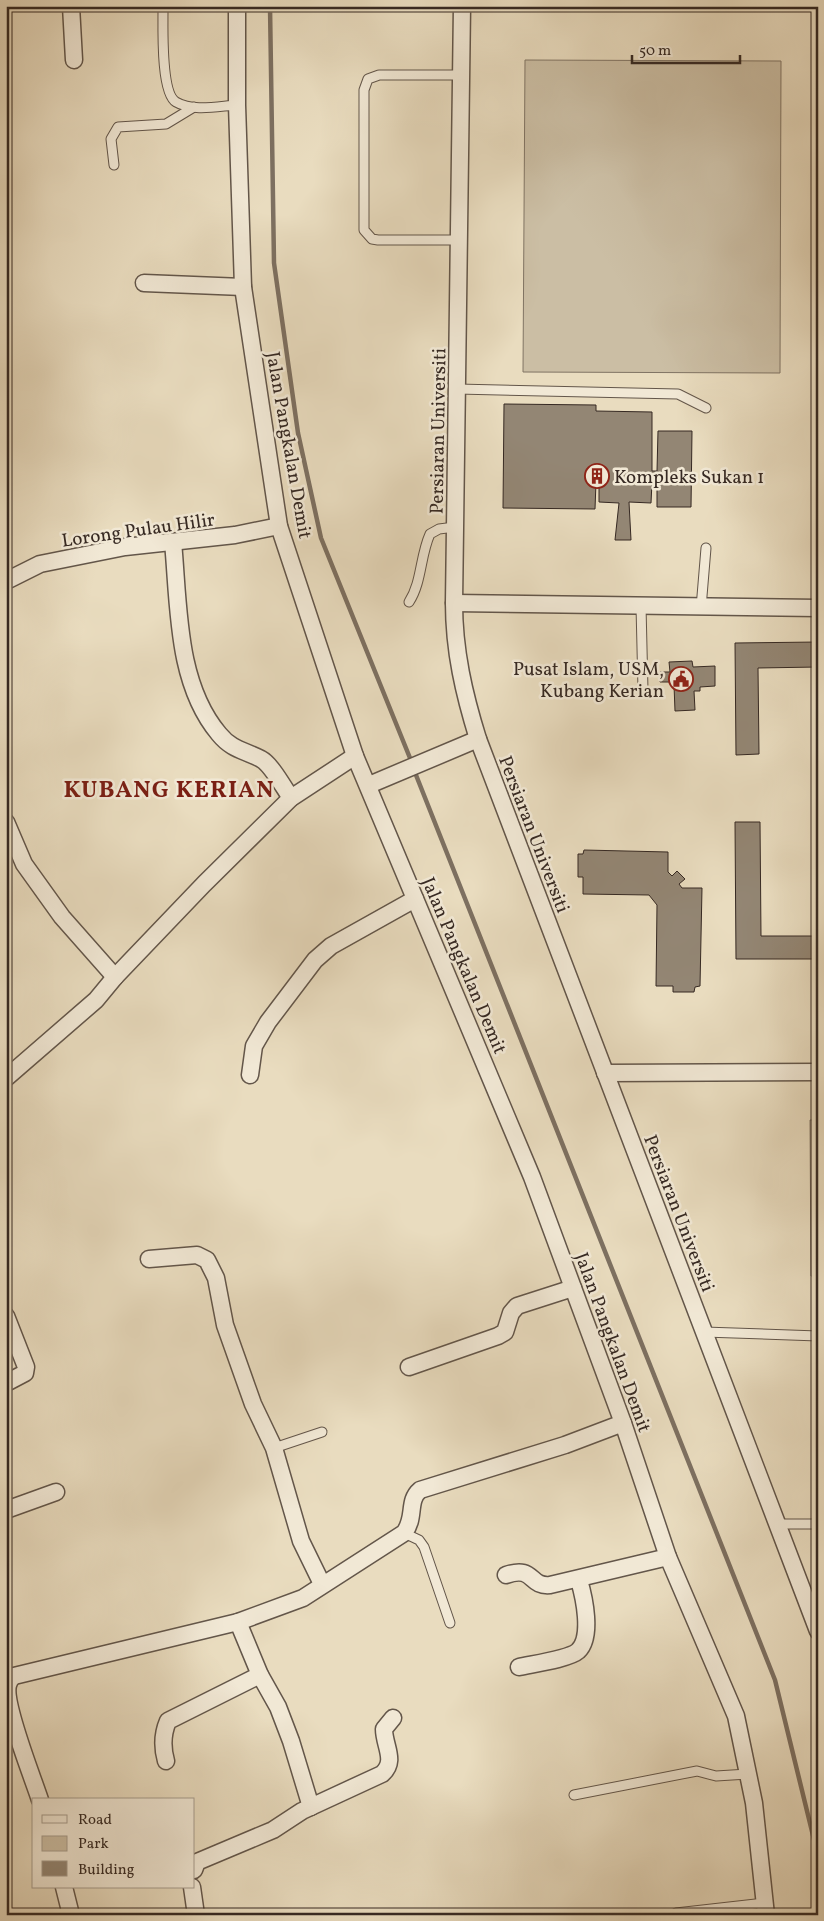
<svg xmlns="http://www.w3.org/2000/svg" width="824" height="1921" font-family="Vollkorn,serif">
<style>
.green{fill:#cbbea4;stroke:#807464}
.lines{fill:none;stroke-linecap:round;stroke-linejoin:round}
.stream{stroke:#7d7061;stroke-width:4.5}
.building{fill:#938674;stroke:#362923}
.service-casing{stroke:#63564a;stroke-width:11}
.minor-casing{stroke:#63564a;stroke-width:19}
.service{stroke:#f1e8d5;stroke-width:9}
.minor{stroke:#f1e8d5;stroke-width:16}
.labels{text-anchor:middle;stroke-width:5;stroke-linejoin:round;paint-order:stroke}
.street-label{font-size:19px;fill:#362923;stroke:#f1e8d5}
.poi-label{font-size:19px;fill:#362923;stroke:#f1e8d5;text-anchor:start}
.district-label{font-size:24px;font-weight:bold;letter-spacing:1px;fill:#7a1f14;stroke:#f1e8d5}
</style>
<rect width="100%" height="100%" fill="#e9dcbf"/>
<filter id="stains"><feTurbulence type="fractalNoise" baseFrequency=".004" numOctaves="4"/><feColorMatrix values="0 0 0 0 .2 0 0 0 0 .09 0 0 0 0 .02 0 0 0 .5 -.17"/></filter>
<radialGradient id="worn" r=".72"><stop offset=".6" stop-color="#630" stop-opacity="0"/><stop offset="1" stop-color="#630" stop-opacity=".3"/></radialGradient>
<g class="green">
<path d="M525,60L781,61L780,373L523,372Z"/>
<path d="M810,1120H818V1276H811Z"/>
</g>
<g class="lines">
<g class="stream">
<path d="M270,6L274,263L298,433L321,538L412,763"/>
<path d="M414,770L775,1680L818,1856"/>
</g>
</g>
<g class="building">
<path d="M504,404L596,405V411L652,412V471H657L658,431H692L691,507H657V482H652L651,503L629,502L631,540H615L619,503L599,502V482H596L595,509L503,508Z"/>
<path d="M818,642V667L758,668L759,754L736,755L735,643Z"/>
<path d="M692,661L693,667L715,666V686L700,687V691H694L695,710L675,711L674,685H671L670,682H660V672H670L669,662Z"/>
<path d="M735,822H760L761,936H818V959H736Z"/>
<path d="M584,850L668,852V872L672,876L677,871L685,879L679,884L682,888H702L700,986L695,987L694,992H673V986H656L657,905L649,895L583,894V877H578V854H583Z"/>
</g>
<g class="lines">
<defs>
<g id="service">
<path d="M163,11C163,29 161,93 176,102C193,112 219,106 237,105"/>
<path d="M114,165L111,139L118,127L166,124L194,107"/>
<path d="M459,240H378L372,239L364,230V90L368,79L379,75H461"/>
<path d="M457,389L678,394L706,408"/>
<path d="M409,602C422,582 420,556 430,534L439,529L455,527"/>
<path d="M641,606L643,690"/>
<path d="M701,608L706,548"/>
<path d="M704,1332L818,1336"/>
<path d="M274,1448L322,1432"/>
<path d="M777,1524H818"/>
<path d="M404,1533L419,1540L424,1547L450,1623"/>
<path d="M574,1795L697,1771L716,1776L748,1774"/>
<path d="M676,1913L765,1903"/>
</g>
<g id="minor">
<path d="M71,6L74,60"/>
<path d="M237,6V105L243,287L279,526L355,756L532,1177L623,1423L668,1557L736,1716L754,1803L766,1915"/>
<path d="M462,6L454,603C454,651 464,694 478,739L818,1631"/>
<path d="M144,283L243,287"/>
<path d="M173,542C179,605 176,683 219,734C232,750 244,750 261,759C271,764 284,788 291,798"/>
<path d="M6,581L40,564L125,547L235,535L279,526"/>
<path d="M454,603L818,608"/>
<path d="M369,785L478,739"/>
<path d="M6,822L24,864L62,917L115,977"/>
<path d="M605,1073L818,1072"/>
<path d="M250,1075L254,1046L268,1022L315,960L331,946L415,899"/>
<path d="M6,1078L96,1000L115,977L204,884L291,798L355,756"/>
<path d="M149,1259L197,1255L207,1260L216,1278L225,1325L253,1404L274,1448L301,1541L322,1584"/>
<path d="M6,1316L26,1367L25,1373L6,1383"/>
<path d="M409,1367L498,1336L505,1332L511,1313L517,1306L573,1288"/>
<path d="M6,1510L56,1492"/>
<path d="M506,1575C535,1565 528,1587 550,1585L668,1557"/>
<path d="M238,1622L260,1675L278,1707L291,1741L311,1807"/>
<path d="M519,1667C532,1664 569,1659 578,1651C593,1637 584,1597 579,1580"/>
<path d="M166,1761C162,1747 162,1735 168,1721L260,1675"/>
<path d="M40,1800C33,1778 3,1704 8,1685C9,1681 11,1678 14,1676L238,1622L303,1598L404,1533C416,1518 407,1501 420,1490L565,1445L623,1423"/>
<path d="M194,1870L197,1862L273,1830L302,1811L382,1774C397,1761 384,1746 384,1729L393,1718"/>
<path d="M64,1887L71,1915"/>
<path d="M192,1887L196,1915"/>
</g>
</defs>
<use href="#service" class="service-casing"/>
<use href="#minor" class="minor-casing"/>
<use href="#service" class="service"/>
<use href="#minor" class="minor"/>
</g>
<defs>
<symbol id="building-ring" viewBox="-11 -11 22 22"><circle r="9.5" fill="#f1e8d5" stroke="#8f2418" stroke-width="1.5"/><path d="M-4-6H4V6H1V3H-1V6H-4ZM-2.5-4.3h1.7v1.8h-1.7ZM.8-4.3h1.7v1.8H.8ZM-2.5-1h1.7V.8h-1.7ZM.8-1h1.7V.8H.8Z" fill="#8f2418"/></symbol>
<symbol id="civic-ring" viewBox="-11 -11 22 22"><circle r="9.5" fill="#f1e8d5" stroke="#8f2418" stroke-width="1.5"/><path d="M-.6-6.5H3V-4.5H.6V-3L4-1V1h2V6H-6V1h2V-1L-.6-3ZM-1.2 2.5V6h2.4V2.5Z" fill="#8f2418"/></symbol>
</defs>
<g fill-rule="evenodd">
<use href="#building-ring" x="583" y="462" width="28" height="28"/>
<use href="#civic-ring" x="667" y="665" width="28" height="28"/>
</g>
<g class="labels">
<g class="street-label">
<text transform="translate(437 431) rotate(-89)" y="7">Persiaran Universiti</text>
<text transform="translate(290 445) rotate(80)" y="7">Jalan Pangkalan Demit</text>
<text transform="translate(138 529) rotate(-8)" y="7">Lorong Pulau Hilir</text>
<text transform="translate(535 834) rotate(69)" y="7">Persiaran Universiti</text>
<text transform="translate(465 965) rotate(67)" y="7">Jalan Pangkalan Demit</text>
<text transform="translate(680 1213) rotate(69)" y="7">Persiaran Universiti</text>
<text transform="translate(614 1342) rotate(70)" y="7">Jalan Pangkalan Demit</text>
</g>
<g class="poi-label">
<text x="614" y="483">Kompleks Sukan 1</text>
<text x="664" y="675" text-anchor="end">Pusat Islam, USM,<tspan x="664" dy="22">Kubang Kerian</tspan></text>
</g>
<g class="district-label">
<text x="169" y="797">KUBANG KERIAN</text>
</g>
</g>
<rect width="824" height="1921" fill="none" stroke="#e9dcbf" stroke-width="25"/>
<rect x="8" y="8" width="809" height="1906" fill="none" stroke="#362923" stroke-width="2.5"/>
<rect x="12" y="12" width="799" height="1896" fill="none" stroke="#362923"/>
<rect x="32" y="1798" width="162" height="90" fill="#f1e8d5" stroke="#a69c8e"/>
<rect x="42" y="1815" width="25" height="8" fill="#f1e8d5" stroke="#a69c8e"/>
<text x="78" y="1824" font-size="15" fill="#362923">Road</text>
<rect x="42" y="1836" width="25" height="15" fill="#cbbea4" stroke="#a69c8e"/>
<text x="78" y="1848" font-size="15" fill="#362923">Park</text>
<rect x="42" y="1861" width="25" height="15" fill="#938674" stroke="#a69c8e"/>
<text x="78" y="1874" font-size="15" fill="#362923">Building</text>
<path d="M632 55v8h108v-8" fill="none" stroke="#362923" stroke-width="2.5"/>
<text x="639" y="55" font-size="15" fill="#362923" stroke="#f1e8d5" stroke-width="4" paint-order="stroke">50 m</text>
<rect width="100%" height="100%" filter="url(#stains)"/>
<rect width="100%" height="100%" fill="url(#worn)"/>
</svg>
